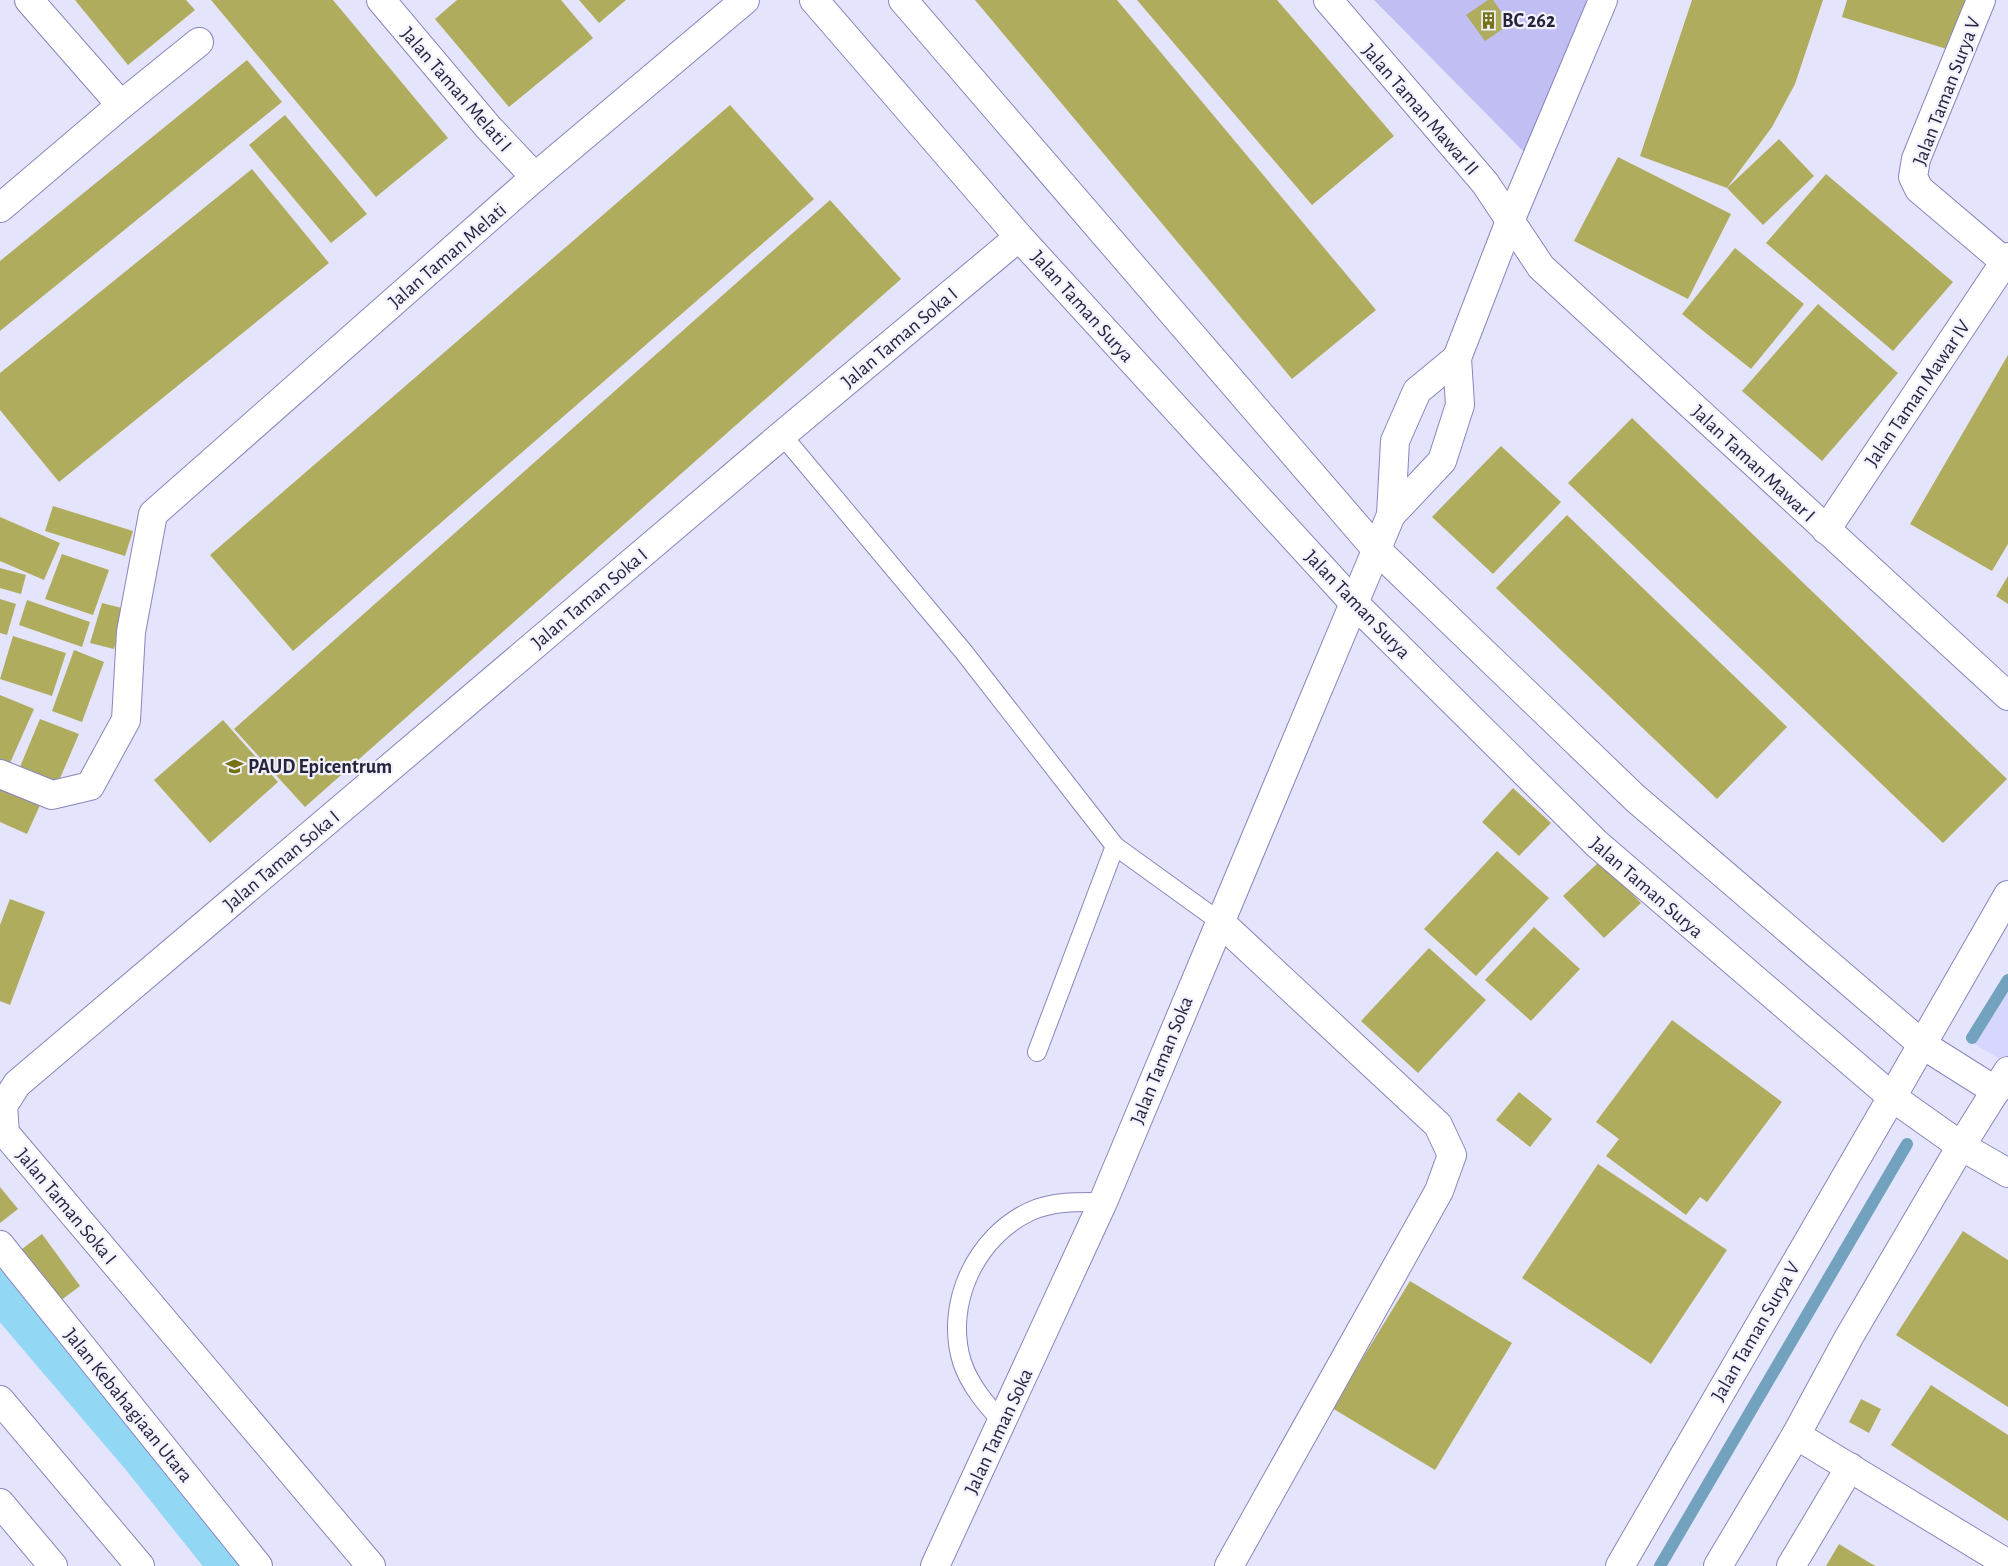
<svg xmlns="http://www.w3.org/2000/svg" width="2008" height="1566" font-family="'Alegreya Sans',sans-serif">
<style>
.built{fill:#d7d6ff}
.green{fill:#c0bef3}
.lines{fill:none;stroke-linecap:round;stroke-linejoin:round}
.stream{stroke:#72a2bd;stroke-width:12}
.canal{stroke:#92d8f5;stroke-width:41}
.building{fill:#b0ac5e}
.service-casing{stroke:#8985be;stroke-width:20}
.minor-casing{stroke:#8985be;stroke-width:30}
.tertiary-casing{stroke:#8985be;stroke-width:30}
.service{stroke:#fff;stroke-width:18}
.minor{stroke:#fff;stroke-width:28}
.tertiary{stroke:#fff;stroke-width:28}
.labels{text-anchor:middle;stroke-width:4.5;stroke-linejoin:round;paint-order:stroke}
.poi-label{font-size:20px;font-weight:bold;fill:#26243b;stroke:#f2f2ff;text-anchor:start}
.street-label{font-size:20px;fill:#26243b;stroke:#f2f2ff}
</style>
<rect width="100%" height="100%" fill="#e4e4fd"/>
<path class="built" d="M2008,985V1064L1973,1043Z"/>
<path class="green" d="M1374,0H1596L1530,158Z"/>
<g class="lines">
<g class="stream">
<path d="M1972,1038L2008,980"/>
<path d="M1660,1566L1907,1144"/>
</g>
<path class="canal" d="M0,1291L141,1456L229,1566"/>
</g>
<g class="building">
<path d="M75,0H186L195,10L128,65Z"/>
<path d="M211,0H333L448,138L376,197Z"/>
<path d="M457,0H561L593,38L509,107L435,19Z"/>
<path d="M579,0H626L599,23Z"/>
<path d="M975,0H1117L1376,310L1292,379Z"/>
<path d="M1137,0H1277L1394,136L1312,205Z"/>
<path d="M1488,0H1493L1510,24L1485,41L1466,15Z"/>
<path d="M1692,0H1823L1795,84L1772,127L1727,188L1640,156Z"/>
<path d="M1847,0H1965L1950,50L1842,17Z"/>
<path d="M247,60L282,102L0,331V261Z"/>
<path d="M730,105L814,199L293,651L210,555Z"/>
<path d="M285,115L367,214L331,243L249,145Z"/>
<path d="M1779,139L1814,176L1763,225L1727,188Z"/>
<path d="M1618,157L1731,214L1688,299L1574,241Z"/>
<path d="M252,169L329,263L59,482L0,410V373Z"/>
<path d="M1826,174L1953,282L1893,351L1766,243Z"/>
<path d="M830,200L901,279L305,807L234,729Z"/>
<path d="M1735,248L1804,304L1751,369L1682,314Z"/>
<path d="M1818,304L1898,373L1822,461L1742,391Z"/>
<path d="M2008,355V544L1992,571L1910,524Z"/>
<path d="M1632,418L2007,779L1943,843L1568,483Z"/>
<path d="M1501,446L1561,502L1493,574L1432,517Z"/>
<path d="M53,506L133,531L125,556L45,531Z"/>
<path d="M1567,515L1787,727L1717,799L1496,588Z"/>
<path d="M0,517L60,543L44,580L0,561Z"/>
<path d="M62,554L109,570L93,615L45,599Z"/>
<path d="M0,568L26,575L21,594L0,588Z"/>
<path d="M2008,576V604L1996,596Z"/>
<path d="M0,599L16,604L7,635L0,633Z"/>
<path d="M27,600L90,622L82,647L19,625Z"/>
<path d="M102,603L126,609L114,649L90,643Z"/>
<path d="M13,636L66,653L52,696L0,679Z"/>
<path d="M74,650L104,662L82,722L52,711Z"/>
<path d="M0,695L34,709L6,772L0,769Z"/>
<path d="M40,719L79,734L55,790L17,774Z"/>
<path d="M223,720L278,782L210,843L154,780Z"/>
<path d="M0,785L41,803L27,834L0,822Z"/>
<path d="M1513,788L1551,823L1519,856L1482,822Z"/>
<path d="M1497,851L1549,898L1476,976L1424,929Z"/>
<path d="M1600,861L1641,903L1604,938L1563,896Z"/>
<path d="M10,899L45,912L10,1005L0,1001V925Z"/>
<path d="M1534,927L1580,969L1531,1021L1485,980Z"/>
<path d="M1429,948L1486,1000L1418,1073L1361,1021Z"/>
<path d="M1672,1020L1782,1102L1707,1202L1700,1197L1686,1215L1606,1156L1619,1139L1596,1122Z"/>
<path d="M1519,1092L1552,1119L1530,1147L1496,1120Z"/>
<path d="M1598,1164L1727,1250L1651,1364L1522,1278Z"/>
<path d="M0,1187L18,1209L0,1223Z"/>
<path d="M1963,1231L2008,1260V1407L1896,1335Z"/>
<path d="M42,1234L80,1286L56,1304L18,1252Z"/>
<path d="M1410,1281L1512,1343L1435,1470L1332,1408Z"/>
<path d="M1931,1385L2008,1435V1521L1891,1445Z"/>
<path d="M1861,1399L1881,1409L1869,1433L1849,1422Z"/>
<path d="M1839,1544L1870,1563L1876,1566H1826Z"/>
</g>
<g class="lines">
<defs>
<g id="service">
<path d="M782,435L963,651L1115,846L1219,921"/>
<path d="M1037,1052L1115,846"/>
<path d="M1002,1422C986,1404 970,1386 962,1362C944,1304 976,1236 1031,1211C1054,1201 1078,1202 1103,1202"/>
</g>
<g id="minor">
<path d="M29,0L121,105"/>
<path d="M381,0L488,127L535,177"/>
<path d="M1328,0L1485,183L1541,267L2008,696"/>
<path d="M1981,0L1916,159L1913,177L1919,189L2005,262"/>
<path d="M0,208L121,105L199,42"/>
<path d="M1391,515L1442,461L1460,405L1457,358L1510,221L1603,0"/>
<path d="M1826,530L2008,257"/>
<path d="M0,774L52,795L90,786L126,720L131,632L153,514L535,177L745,0"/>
<path d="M1219,921L1438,1125L1452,1155L1439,1191L1229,1566"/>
<path d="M0,1245L258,1566"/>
<path d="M0,1400L140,1566"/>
<path d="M1796,1435L2008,1564"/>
<path d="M0,1503L53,1566"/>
<path d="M371,1566L5,1133L3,1106L17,1084L782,435L1019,237"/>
<path d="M935,1566L1103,1202L1391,515L1395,441L1417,391L1457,358"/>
<path d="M1620,1566L1892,1097"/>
<path d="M1718,1566L1796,1435L1849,1337L1961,1146L2008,1173"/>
<path d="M1791,1566L1850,1467"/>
</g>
<g id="tertiary">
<path d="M814,0L1019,237L1354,603L1597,844L1892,1097L1961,1146L2008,1071"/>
<path d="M903,0L1376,549L1635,798L1923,1045L1996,1091"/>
<path d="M1892,1097L2008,895"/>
</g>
</defs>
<use href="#service" class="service-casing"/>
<use href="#minor" class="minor-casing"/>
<use href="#tertiary" class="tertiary-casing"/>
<use href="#service" class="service"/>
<use href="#minor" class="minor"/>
<use href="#tertiary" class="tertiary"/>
</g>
<defs>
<symbol id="building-bare" viewBox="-9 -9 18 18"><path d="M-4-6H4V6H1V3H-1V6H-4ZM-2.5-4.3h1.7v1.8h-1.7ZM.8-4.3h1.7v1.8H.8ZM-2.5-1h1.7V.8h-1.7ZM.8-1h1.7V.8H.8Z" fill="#777215" stroke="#f2f2ff" stroke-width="2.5" paint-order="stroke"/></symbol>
<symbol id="school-bare" viewBox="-9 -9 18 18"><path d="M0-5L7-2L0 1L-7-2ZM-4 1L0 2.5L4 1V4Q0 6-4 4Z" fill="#777215" stroke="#f2f2ff" stroke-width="2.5" paint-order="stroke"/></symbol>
</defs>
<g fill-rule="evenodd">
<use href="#building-bare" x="1476" y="8" width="25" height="25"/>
<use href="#school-bare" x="222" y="754" width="25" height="25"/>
</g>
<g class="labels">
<g class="poi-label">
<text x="1502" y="27">BC 262</text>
<text x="248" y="773">PAUD Epicentrum</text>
</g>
<g class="street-label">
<text transform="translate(457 89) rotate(49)" y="7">Jalan Taman Melati I</text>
<text transform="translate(1946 91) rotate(-69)" y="7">Jalan Taman Surya V</text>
<text transform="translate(1421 109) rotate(49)" y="7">Jalan Taman Mawar II</text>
<text transform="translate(447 255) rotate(-41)" y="7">Jalan Taman Melati</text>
<text transform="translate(1083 306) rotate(48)" y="7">Jalan Taman Surya</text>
<text transform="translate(899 337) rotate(-40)" y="7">Jalan Taman Soka I</text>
<text transform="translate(1917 393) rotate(-56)" y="7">Jalan Taman Mawar IV</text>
<text transform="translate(1754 463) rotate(43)" y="7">Jalan Taman Mawar I</text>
<text transform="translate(589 598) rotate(-40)" y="7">Jalan Taman Soka I</text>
<text transform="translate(1358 604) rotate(46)" y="7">Jalan Taman Surya</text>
<text transform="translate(281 860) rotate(-40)" y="7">Jalan Taman Soka I</text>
<text transform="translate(1647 887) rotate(41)" y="7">Jalan Taman Surya</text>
<text transform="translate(1161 1060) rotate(-68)" y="7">Jalan Taman Soka</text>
<text transform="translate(67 1206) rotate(50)" y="7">Jalan Taman Soka I</text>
<text transform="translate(1755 1331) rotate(-60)" y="7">Jalan Taman Surya V</text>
<text transform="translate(129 1405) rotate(51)" y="7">Jalan Kebahagiaan Utara</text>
<text transform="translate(998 1431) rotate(-65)" y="7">Jalan Taman Soka</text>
</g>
</g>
</svg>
